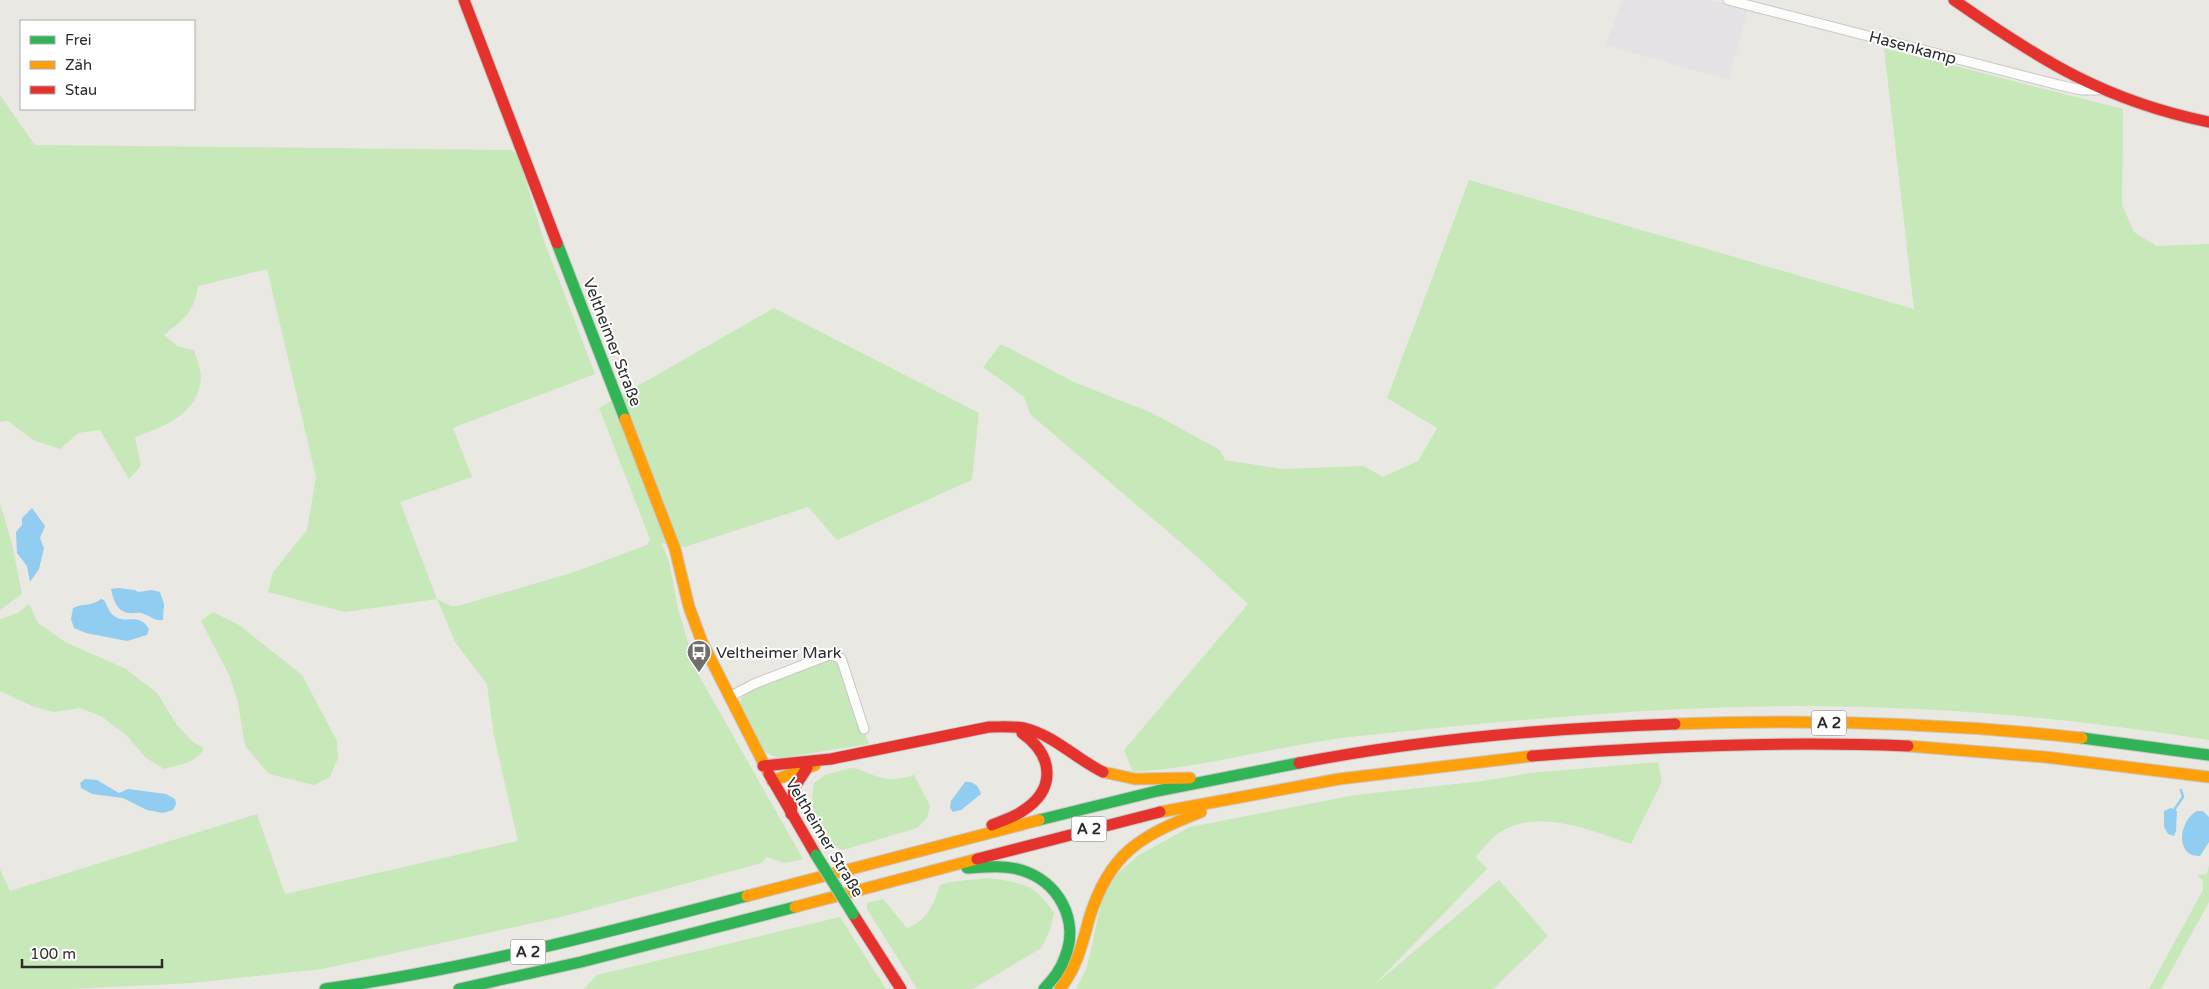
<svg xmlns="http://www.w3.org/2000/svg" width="2209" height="989" font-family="'Varela Round',sans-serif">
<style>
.industrial{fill:#e5e2e5}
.green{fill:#c7e8b9}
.water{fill:#91cdf0}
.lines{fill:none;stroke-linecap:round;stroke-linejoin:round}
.stream{stroke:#91cdf0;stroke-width:2.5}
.street-casing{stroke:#c8c7c7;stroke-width:11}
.fast-casing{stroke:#c8c7c7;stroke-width:13}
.slow-casing{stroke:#c8c7c7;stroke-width:13}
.jam-casing{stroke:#c8c7c7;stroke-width:13}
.street{stroke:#fcfcfb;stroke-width:9}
.fast{stroke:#30b455;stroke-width:11}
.slow{stroke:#ff9f0a;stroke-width:11}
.jam{stroke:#e5322d;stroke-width:11}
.fast-bridge-casing{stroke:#c8c7c7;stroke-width:13;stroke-linecap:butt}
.fast-bridge{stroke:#30b455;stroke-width:11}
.labels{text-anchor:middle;stroke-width:4;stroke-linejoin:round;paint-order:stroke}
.shield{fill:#fff;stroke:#6b6b6b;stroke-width:1}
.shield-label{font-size:15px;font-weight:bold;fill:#2c2c2c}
.street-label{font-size:16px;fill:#2c2c2c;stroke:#fff}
.poi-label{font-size:16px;fill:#2c2c2c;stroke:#fff;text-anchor:start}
</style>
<rect width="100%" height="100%" fill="#eae8e2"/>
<path class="industrial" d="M1622,0H1708L1748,8L1729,80L1606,45Z"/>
<g class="green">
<path d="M1884,48L2123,109L2122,205L2134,232L2156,246L2209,244V740C2037,712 1858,700 1684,709C1575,714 1466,725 1359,736C1283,744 1210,767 1133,772L1124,750L1248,604L1194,554L1030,414L1024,397L983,367L1001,344L1074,382L1152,413L1220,450L1225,460L1282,469L1364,466L1383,477L1418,461L1437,428L1387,398L1469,180L1914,309Z"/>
<path d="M0,95L35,145L511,150L518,155L543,238L595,374L453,428L472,477L400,502L437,599L451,606H458L571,573L647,545L650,539L599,408L774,308L979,413L972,480L837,540L808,507L685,547L661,543L669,561L678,609L697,672L803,859L785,863L766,857L762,863L561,917L322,969L192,983L71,989H0V869L10,891L257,814L285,894L518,841L494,736L487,684L455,642L437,599L345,612L268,592L273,572L307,530L316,477L267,269L198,286C194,313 184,319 164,335L177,346L194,350C196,358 201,369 201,377C200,413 164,427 135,437L141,466L129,479L100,430L78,433L60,449L33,440L8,421L0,422Z"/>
<path d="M0,503L12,544L22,594L0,610Z"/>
<path d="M29,604L38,623L65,642L126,669L157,693L177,725L193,742L204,748C197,764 179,764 164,769L145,757L126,735L101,716L80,708L54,712L34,707L0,691V619L18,613Z"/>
<path d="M213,612L239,625L302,675L337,741L338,758L330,777L314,785L269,774L245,746L238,703L230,677L201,621Z"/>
<path d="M829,660L837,663L869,744L786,757L777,758L764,751L739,705L743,694L749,689Z"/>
<path d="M1658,762L1662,782L1631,844C1591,830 1531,805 1494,837C1487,843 1482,850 1476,857L1487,869L1373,986L1499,880L1548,936L1493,989H1076L1087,967L1101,904L1109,886L1119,872L1139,855L1190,827L1355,795L1483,781L1530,773Z"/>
<path d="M850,768C859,768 862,771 870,774C884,781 900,780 914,775L930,806L927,818L917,828L843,850L828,844C816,822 809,808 814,783L825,775Z"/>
<path d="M2209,865V902L2161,989H2149L2203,890V882L2198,875L2207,874Z"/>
<path d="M989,878C1023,883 1035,884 1054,913L1050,930L1041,948L976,987L972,989H917L867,909V903L883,899L907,928C927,921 934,904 940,885L950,882Z"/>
<path d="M840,917L886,989H584L597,975Z"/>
</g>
<g class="water">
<path d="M32,508L45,526L40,538L44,548L39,569L30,582L27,566L17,553L16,532L22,525V518Z"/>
<path d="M118,588L135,590L138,592L152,590L160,592L164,604L163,620C155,622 149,615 141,613C137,612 133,614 129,613C117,612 113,599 111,589Z"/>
<path d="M101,599L104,600C107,605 109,612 113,615C125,626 138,611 149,629L147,635L127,641L86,633L74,628L71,619L73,608C83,603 90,607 101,599Z"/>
<path d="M85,779L97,780L119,793L128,789L166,794L175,799L176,804L173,810L163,813L147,810L123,798L92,794L81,788L80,783Z"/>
<path d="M965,782C973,781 979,786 981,794L961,810L953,812L950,808L951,801Z"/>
<path d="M2171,808L2177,811L2176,831L2174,836L2168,834L2164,827V811Z"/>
<path d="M2197,811H2203L2209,817V842L2200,856C2174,857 2179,820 2197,811Z"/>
</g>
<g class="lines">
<path class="stream" d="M2174,810L2183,797L2181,790"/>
<defs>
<g id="street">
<path d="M1728,0L2059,85L2082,90H2098"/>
<path d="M729,697L754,684L829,655L841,658L864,729"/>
</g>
<g id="fast">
<path d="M557,243L625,419"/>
<path d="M2082,738L2209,755"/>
<path d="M1039,820L1157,791L1299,763"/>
<path d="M967,868C984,867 1004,865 1021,870C1058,881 1080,920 1065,957C1061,970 1053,979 1044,989"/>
<path d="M325,989C468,969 608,932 747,896"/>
<path d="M459,989L581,962L795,907"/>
</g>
<g id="slow">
<path d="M625,419L675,549L689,607L702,642L769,774"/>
<path d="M1675,724C1810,719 1947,723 2082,738"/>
<path d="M1908,746L2045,757L2209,777"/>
<path d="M1103,772L1135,779L1190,778"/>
<path d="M772,781L815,765"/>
<path d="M1160,812L1339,779L1532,756"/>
<path d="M747,896L1039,820"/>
<path d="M795,907L977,859"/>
<path d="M1060,989C1077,967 1082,945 1089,919C1109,853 1140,836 1201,812"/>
</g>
<g id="jam">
<path d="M464,0L557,243"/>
<path d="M1954,0C2040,60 2105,101 2209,122"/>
<path d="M1532,756C1657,746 1783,741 1908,746"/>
<path d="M1299,763C1423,739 1549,728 1675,724"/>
<path d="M763,766L831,759L989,727C1001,727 1013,726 1024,728C1054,735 1076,759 1103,772"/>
<path d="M769,774L816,855"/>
<path d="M791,814L794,788L807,768"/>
<path d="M992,825C1001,821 1012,818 1021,812C1057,790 1054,756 1022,733"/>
<path d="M977,859L1160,812"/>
<path d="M853,914L901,989"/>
</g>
</defs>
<use href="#street" class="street-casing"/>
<use href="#fast" class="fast-casing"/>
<use href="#slow" class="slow-casing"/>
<use href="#jam" class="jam-casing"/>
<use href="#street" class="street"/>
<use href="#fast" class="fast"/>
<use href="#slow" class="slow"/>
<use href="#jam" class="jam"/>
<defs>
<path id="fast-bridge" d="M816,855L853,914"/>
</defs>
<use href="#fast-bridge" class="fast-bridge-casing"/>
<use href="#fast-bridge" class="fast-bridge"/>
</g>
<defs>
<symbol id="bus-pin" viewBox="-11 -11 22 30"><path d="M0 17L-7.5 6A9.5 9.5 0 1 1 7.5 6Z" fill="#6e6e6c" stroke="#fff"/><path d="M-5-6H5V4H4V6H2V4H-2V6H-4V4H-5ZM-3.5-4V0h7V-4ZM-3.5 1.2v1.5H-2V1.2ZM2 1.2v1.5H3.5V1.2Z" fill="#fff"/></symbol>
</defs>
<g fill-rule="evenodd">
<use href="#bus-pin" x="685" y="638" width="28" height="38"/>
</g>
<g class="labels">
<g class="shield">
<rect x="1811.5" y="710.5" width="35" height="25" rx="4"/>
<rect x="1071.5" y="816.5" width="35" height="25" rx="4"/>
<rect x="510.5" y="939.5" width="35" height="25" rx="4"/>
</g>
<g class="shield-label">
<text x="1829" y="728">A 2</text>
<text x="1089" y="834">A 2</text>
<text x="528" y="957">A 2</text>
</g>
<g class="street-label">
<text transform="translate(1913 47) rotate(15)" y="6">Hasenkamp</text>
<text transform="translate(613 342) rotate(69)" y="6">Veltheimer Straße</text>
<text transform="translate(825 837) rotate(59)" y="6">Veltheimer Straße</text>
</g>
<g class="poi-label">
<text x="716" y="658">Veltheimer Mark</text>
</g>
</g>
<rect x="20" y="20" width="175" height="90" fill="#ffffff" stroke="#ababab"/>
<rect x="30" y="36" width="25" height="8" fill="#30b455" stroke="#ababab"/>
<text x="65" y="45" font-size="15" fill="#2c2c2c">Frei</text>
<rect x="30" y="61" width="25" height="8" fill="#ff9f0a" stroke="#ababab"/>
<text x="65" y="70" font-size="15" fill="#2c2c2c">Zäh</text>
<rect x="30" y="86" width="25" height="8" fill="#e5322d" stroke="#ababab"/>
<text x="65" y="95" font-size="15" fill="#2c2c2c">Stau</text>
<path d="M22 959v8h140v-8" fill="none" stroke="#2c2c2c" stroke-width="2.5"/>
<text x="30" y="959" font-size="15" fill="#2c2c2c" stroke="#ffffff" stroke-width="4" paint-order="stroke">100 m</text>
</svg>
